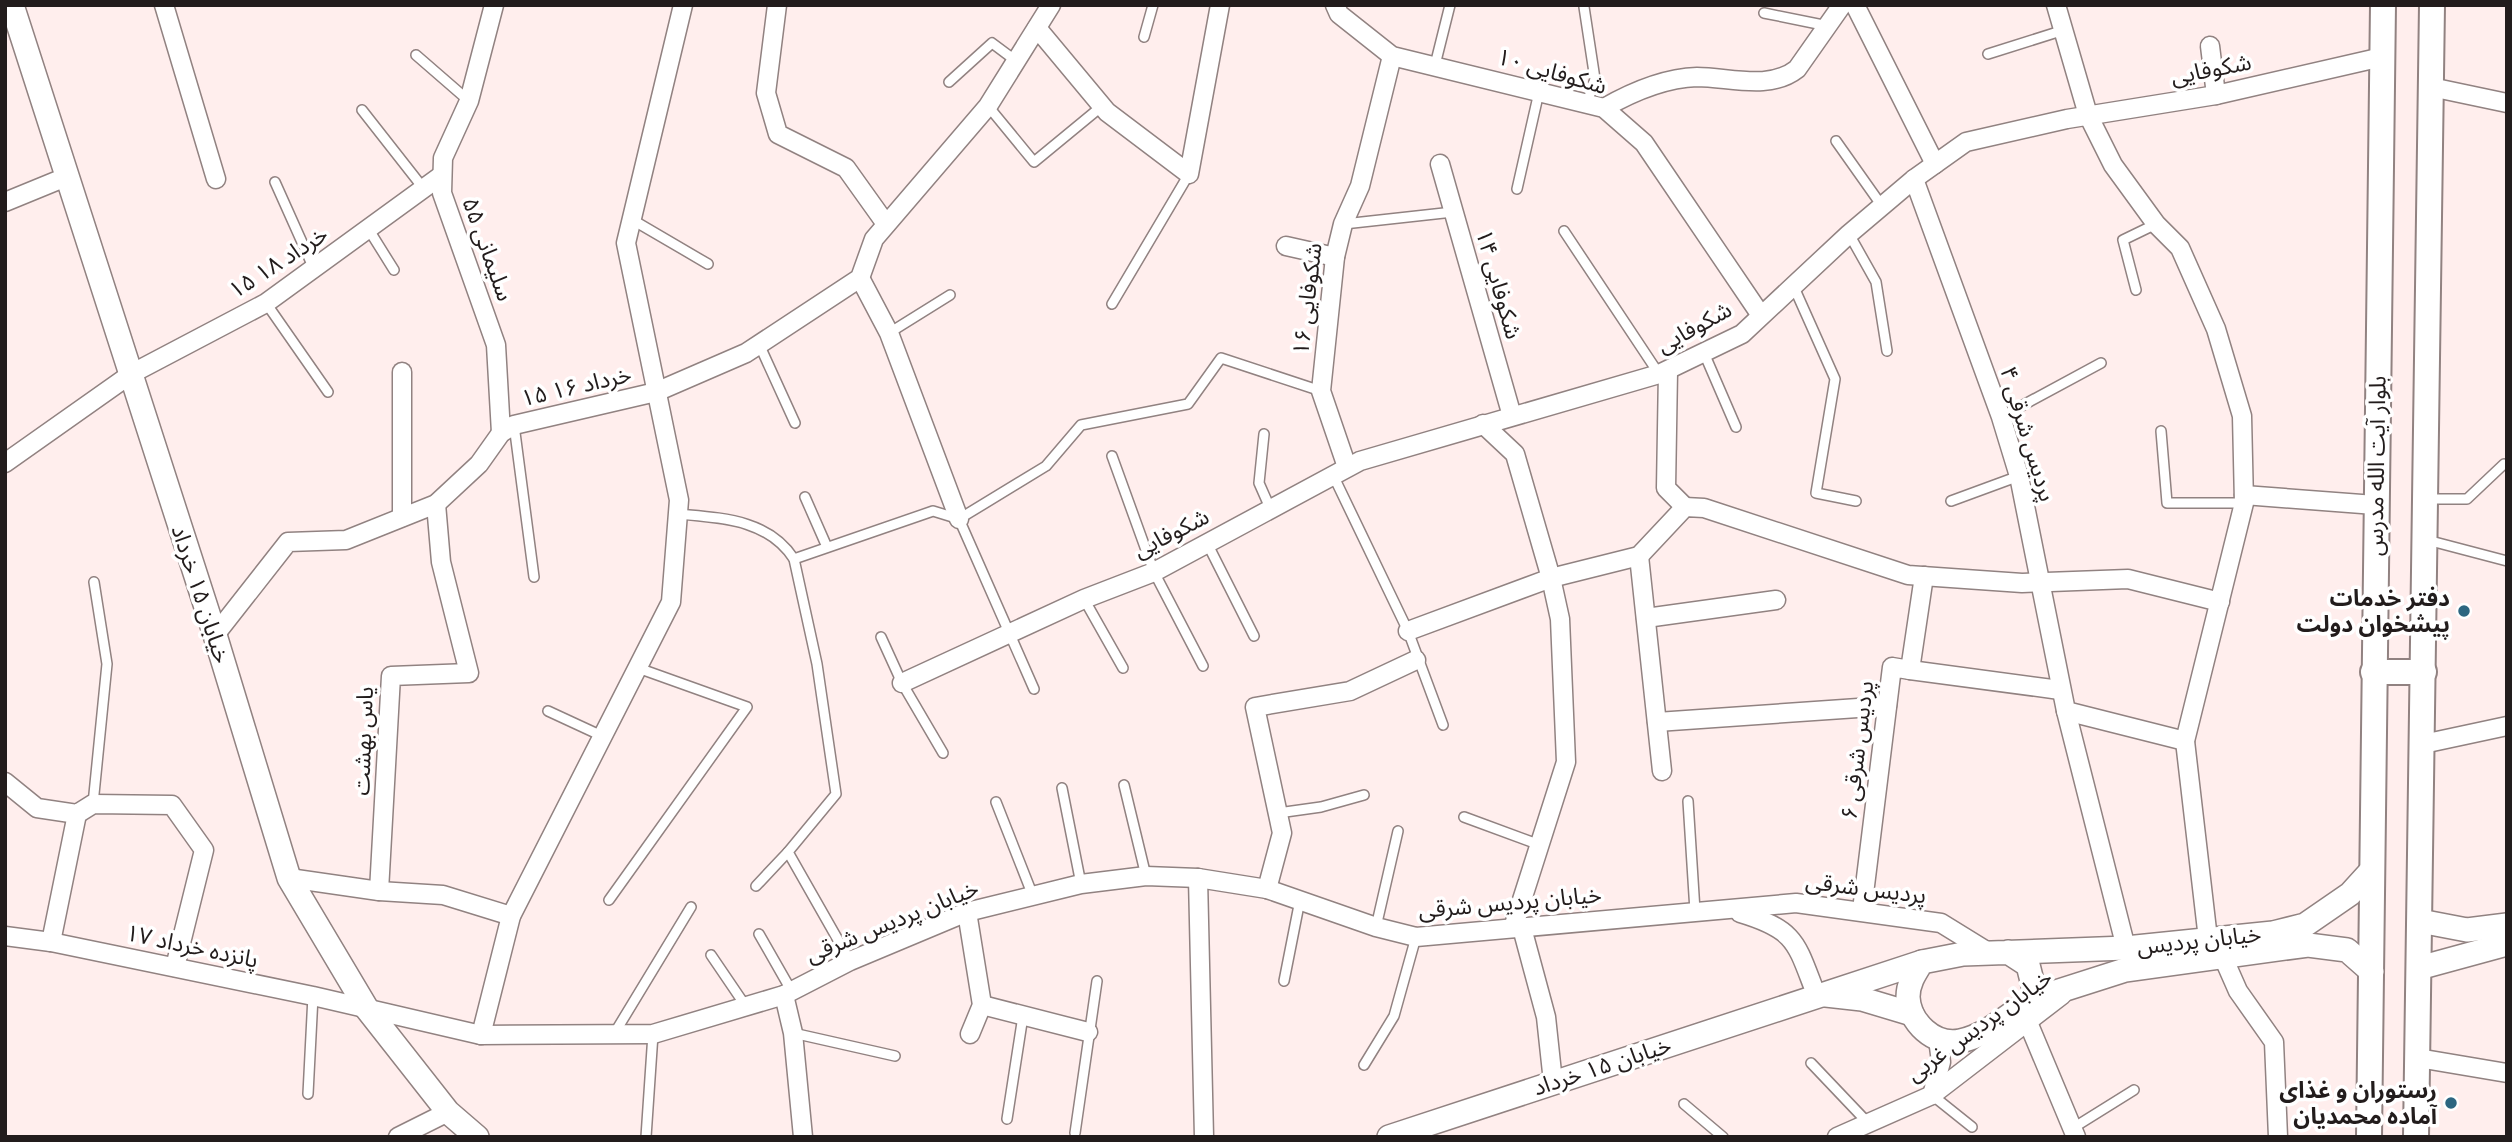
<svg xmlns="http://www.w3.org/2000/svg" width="2512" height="1142" font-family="Ubuntu,'Noto Sans Arabic',sans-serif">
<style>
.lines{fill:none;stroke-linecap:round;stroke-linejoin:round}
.service-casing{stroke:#918281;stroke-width:12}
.minor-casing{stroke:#918281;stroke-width:21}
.tertiary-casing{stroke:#918281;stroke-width:26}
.secondary-casing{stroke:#918281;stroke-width:28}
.service{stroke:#fff;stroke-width:9}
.minor{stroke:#fff;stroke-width:18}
.tertiary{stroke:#fff;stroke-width:23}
.secondary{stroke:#fff;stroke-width:24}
.poi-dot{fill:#2d6680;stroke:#fff;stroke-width:2.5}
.labels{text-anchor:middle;stroke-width:7;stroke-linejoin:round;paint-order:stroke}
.street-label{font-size:23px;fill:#221c1c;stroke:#fff}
.poi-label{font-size:23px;font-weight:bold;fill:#221c1c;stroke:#fff;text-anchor:end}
</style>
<rect width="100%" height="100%" fill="#ffeeed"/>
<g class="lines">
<defs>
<g id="service">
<path d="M1584,7L1595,79L1587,103"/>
<path d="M1764,13L1828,26"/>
<path d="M1144,37L1153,5"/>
<path d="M1988,54L2064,30"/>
<path d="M416,55L469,101"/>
<path d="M1435,65L1450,5"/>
<path d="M949,82L992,43L1016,61"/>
<path d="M988,106L1034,162L1102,106"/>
<path d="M362,110L424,189"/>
<path d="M1836,141L1882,206"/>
<path d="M275,182L314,269"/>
<path d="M1517,189L1539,92"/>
<path d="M631,219L708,264"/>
<path d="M1344,224L1453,212"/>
<path d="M369,230L394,270"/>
<path d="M1564,231L1659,374"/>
<path d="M1849,234L1876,282L1887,351"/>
<path d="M1793,285L1835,379L1816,493L1856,501"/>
<path d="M2136,290L2123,240L2156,224"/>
<path d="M266,303L328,392"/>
<path d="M1112,304L1189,174"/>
<path d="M889,333L950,295"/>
<path d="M759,344L795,423"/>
<path d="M1704,353L1736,427"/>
<path d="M2001,417L2101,363"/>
<path d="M514,425L534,577"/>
<path d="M2161,431L2167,503H2244"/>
<path d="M1264,434L1259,483L1270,508"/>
<path d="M1112,456L1154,572L1203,666"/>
<path d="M1333,475L1408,631L1443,725"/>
<path d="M805,497L827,547"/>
<path d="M2426,499H2467L2504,464"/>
<path d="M1951,501L2019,476"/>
<path d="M679,514C721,518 768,519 794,559L817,664L836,794L788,852L850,961"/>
<path d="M959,519L1046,466L1081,425L1188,404L1221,358L1321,391"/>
<path d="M2427,540L2507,561"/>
<path d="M1207,543L1254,636"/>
<path d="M794,559L933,511L959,519L1034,689"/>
<path d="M1084,599L1123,668"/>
<path d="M881,637L902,683L943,753"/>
<path d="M548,711L602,736"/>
<path d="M1124,785L1146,876"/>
<path d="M1062,788L1081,884"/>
<path d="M1688,801L1695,911"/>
<path d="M996,802L1033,896"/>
<path d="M93,804L107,664L94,582"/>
<path d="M1278,813L1321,807L1364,795"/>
<path d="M1464,817L1540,845"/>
<path d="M756,886L788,852"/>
<path d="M609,900L747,707L638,668"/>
<path d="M1376,927L1398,831"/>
<path d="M759,934L791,990"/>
<path d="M711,955L747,1008"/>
<path d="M1284,981L1300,900"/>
<path d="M793,1033L895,1056"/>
<path d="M614,1034L691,907"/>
<path d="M1811,1063L1869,1124"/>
<path d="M1364,1065L1394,1016L1416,937"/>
<path d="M308,1094L313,996"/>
<path d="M1932,1095L1972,1127"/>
<path d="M1684,1104L1723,1137"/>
<path d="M1007,1119L1023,1016"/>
<path d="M2073,1128L2134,1090"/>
<path d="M1075,1133L1097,981"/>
<path d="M646,1137L653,1034"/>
</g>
<g id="minor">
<path d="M164,5L216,179"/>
<path d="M494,5L469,101L443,158L442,193L496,345L501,433"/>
<path d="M777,5L766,93L778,134L846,168L886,224"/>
<path d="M1335,5L1339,14L1392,56L1604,108L1644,143L1760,314"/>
<path d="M1855,5L1935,164"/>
<path d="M2056,5L2088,115L2113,165L2156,224L2180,248L2216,329L2242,416L2244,503L2185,741L2208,939"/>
<path d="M1037,28L1107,112L1189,174L1220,5"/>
<path d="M2210,46L2216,95"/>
<path d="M2431,87L2507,103"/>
<path d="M1604,108C1632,92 1664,78 1697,77C1729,77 1769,91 1797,69L1842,5"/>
<path d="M1440,164L1512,416"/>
<path d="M1914,179L2001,417L2019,476L2066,711L2185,741"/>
<path d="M5,202L66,177"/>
<path d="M1286,246L1335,257"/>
<path d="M860,278L889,333L959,519"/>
<path d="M1668,371L1666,488L1685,507"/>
<path d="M402,372V517"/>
<path d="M1483,424L1515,454L1551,578L1560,619L1566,762L1513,928"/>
<path d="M5,463L131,374L266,303L442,175"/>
<path d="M1347,467L1321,391L1335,257L1343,224L1360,186L1392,56"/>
<path d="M2244,495L2375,505"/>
<path d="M1639,556L1662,771"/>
<path d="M1646,618L1776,600"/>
<path d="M1408,631L1551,578L1639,556L1685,507L1704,508L1908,575L2022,583L2128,579L2220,602"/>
<path d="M215,635L288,542L346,540L436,504L479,464L501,433L514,425L656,392L746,353L860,278L874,239L988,106L1051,5"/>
<path d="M1910,670L2060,690"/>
<path d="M902,683L1084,599L1154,572L1360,461L1659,374L1742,334L1849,234L1914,179L1966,142L2067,119L2216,95L2382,57"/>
<path d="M2066,711L2126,948"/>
<path d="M1657,722L1887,706"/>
<path d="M2423,744L2507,726"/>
<path d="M5,782L37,808L77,814L93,804L172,805L204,850L175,967"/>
<path d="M289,878L379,891L443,895L511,916"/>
<path d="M1198,878L1204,1137"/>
<path d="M1267,889L1282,833L1255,707L1350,691L1416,660"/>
<path d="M379,891L391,676L469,673L441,562L436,504"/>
<path d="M1862,910L1892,667L1910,670L1924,576"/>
<path d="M967,912L982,1005L970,1034"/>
<path d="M1740,913C1797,930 1796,943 1816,994"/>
<path d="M1522,928L1546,1017L1553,1082"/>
<path d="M5,936L51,942L313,996L481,1035L653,1034L784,995L850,961L967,912L1081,884L1146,876L1198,878L1267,889L1376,927L1416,937L1796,903L1941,923L1988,952"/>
<path d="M51,942L77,814"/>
<path d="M2223,957L2238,991L2274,1042L2278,1137"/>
<path d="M784,995L793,1033L803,1137"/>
<path d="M982,1005L1088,1032"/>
<path d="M2027,1020L2076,1137"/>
<path d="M481,1035L511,916L671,602L679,500L626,243L683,5"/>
<path d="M2418,1058L2507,1073"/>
<path d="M1932,1095L1941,1062L1938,1039"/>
<path d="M398,1137L448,1112"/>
<path d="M1837,1137L1932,1095L2062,995"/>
</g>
<g id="tertiary">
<path d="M12,5L215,635L289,878L367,1009L448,1112L477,1137"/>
<path d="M2420,921L2467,930L2507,925"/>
<path d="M2008,952L2028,965L2034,989L2031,1000C2010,1014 1986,1036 1960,1041C1934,1046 1909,1022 1908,997C1908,983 1915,973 1922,962L1963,954L2126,948L2273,933L2305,925L2350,894L2370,872"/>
<path d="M2419,968L2507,944"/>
<path d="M1826,995L1862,999L1912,1014"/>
<path d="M2031,1000L2125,970L2308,945L2347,950L2372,972"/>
<path d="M1389,1137L1922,962"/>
</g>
<g id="secondary">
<path d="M2373,672H2424"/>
<path d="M2369,1137L2383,5"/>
<path d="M2416,1137L2432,5"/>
</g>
</defs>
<use href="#service" class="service-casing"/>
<use href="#minor" class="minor-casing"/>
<use href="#tertiary" class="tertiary-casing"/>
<use href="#secondary" class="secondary-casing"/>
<use href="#service" class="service"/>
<use href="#minor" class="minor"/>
<use href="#tertiary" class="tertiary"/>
<use href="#secondary" class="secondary"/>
</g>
<g class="poi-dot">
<circle cx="2464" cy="611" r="7"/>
<circle cx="2451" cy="1103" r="7"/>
</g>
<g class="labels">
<g class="street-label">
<text transform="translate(2211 69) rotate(-11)" y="8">شکوفایی</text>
<text transform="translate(1552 71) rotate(16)" y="8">شکوفایی ۱۰</text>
<text transform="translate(488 249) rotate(70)" y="8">سلیمانی ۵۵</text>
<text transform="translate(278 262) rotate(-33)" y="8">۱۵ خرداد ۱۸</text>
<text transform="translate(1499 284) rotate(74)" y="8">شکوفایی ۱۴</text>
<text transform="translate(1307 299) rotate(-83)" y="8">شکوفایی ۱۶</text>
<text transform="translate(1694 327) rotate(-29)" y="8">شکوفایی</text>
<text transform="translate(576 386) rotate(-13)" y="8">۱۵ خرداد ۱۶</text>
<text transform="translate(2028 434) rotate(73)" y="8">پردیس شرقی ۴</text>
<text transform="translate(2376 466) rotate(-89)" y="8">بلوار آیت الله مدرس</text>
<text transform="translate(1171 533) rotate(-27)" y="8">شکوفایی</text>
<text transform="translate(201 594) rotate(72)" y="8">خیابان ۱۵ خرداد</text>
<text transform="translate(363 741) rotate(-88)" y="8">یاس بهشت</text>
<text transform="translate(1857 750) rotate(-83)" y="8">پردیس شرقی ۶</text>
<text transform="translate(1866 888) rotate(7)" y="8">پردیس شرقی</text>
<text transform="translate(1510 902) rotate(-5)" y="8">خیابان پردیس شرقی</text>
<text transform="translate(892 921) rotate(-22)" y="8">خیابان پردیس شرقی</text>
<text transform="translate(2199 940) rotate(-6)" y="8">خیابان پردیس</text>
<text transform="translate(192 946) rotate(12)" y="8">پانزده خرداد ۱۷</text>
<text transform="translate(1979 1025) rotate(-36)" y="8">خیابان پردیس غربی</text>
<text transform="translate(1602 1066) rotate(-18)" y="8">خیابان ۱۵ خرداد</text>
</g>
<g class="poi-label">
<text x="2450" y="606">دفتر خدمات<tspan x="2450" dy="26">پیشخوان دولت</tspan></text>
<text x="2437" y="1098">رستوران و غذای<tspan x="2437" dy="26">آماده محمدیان</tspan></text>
</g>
</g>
<rect width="2512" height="1142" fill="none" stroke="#221c1c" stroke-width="14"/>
</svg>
